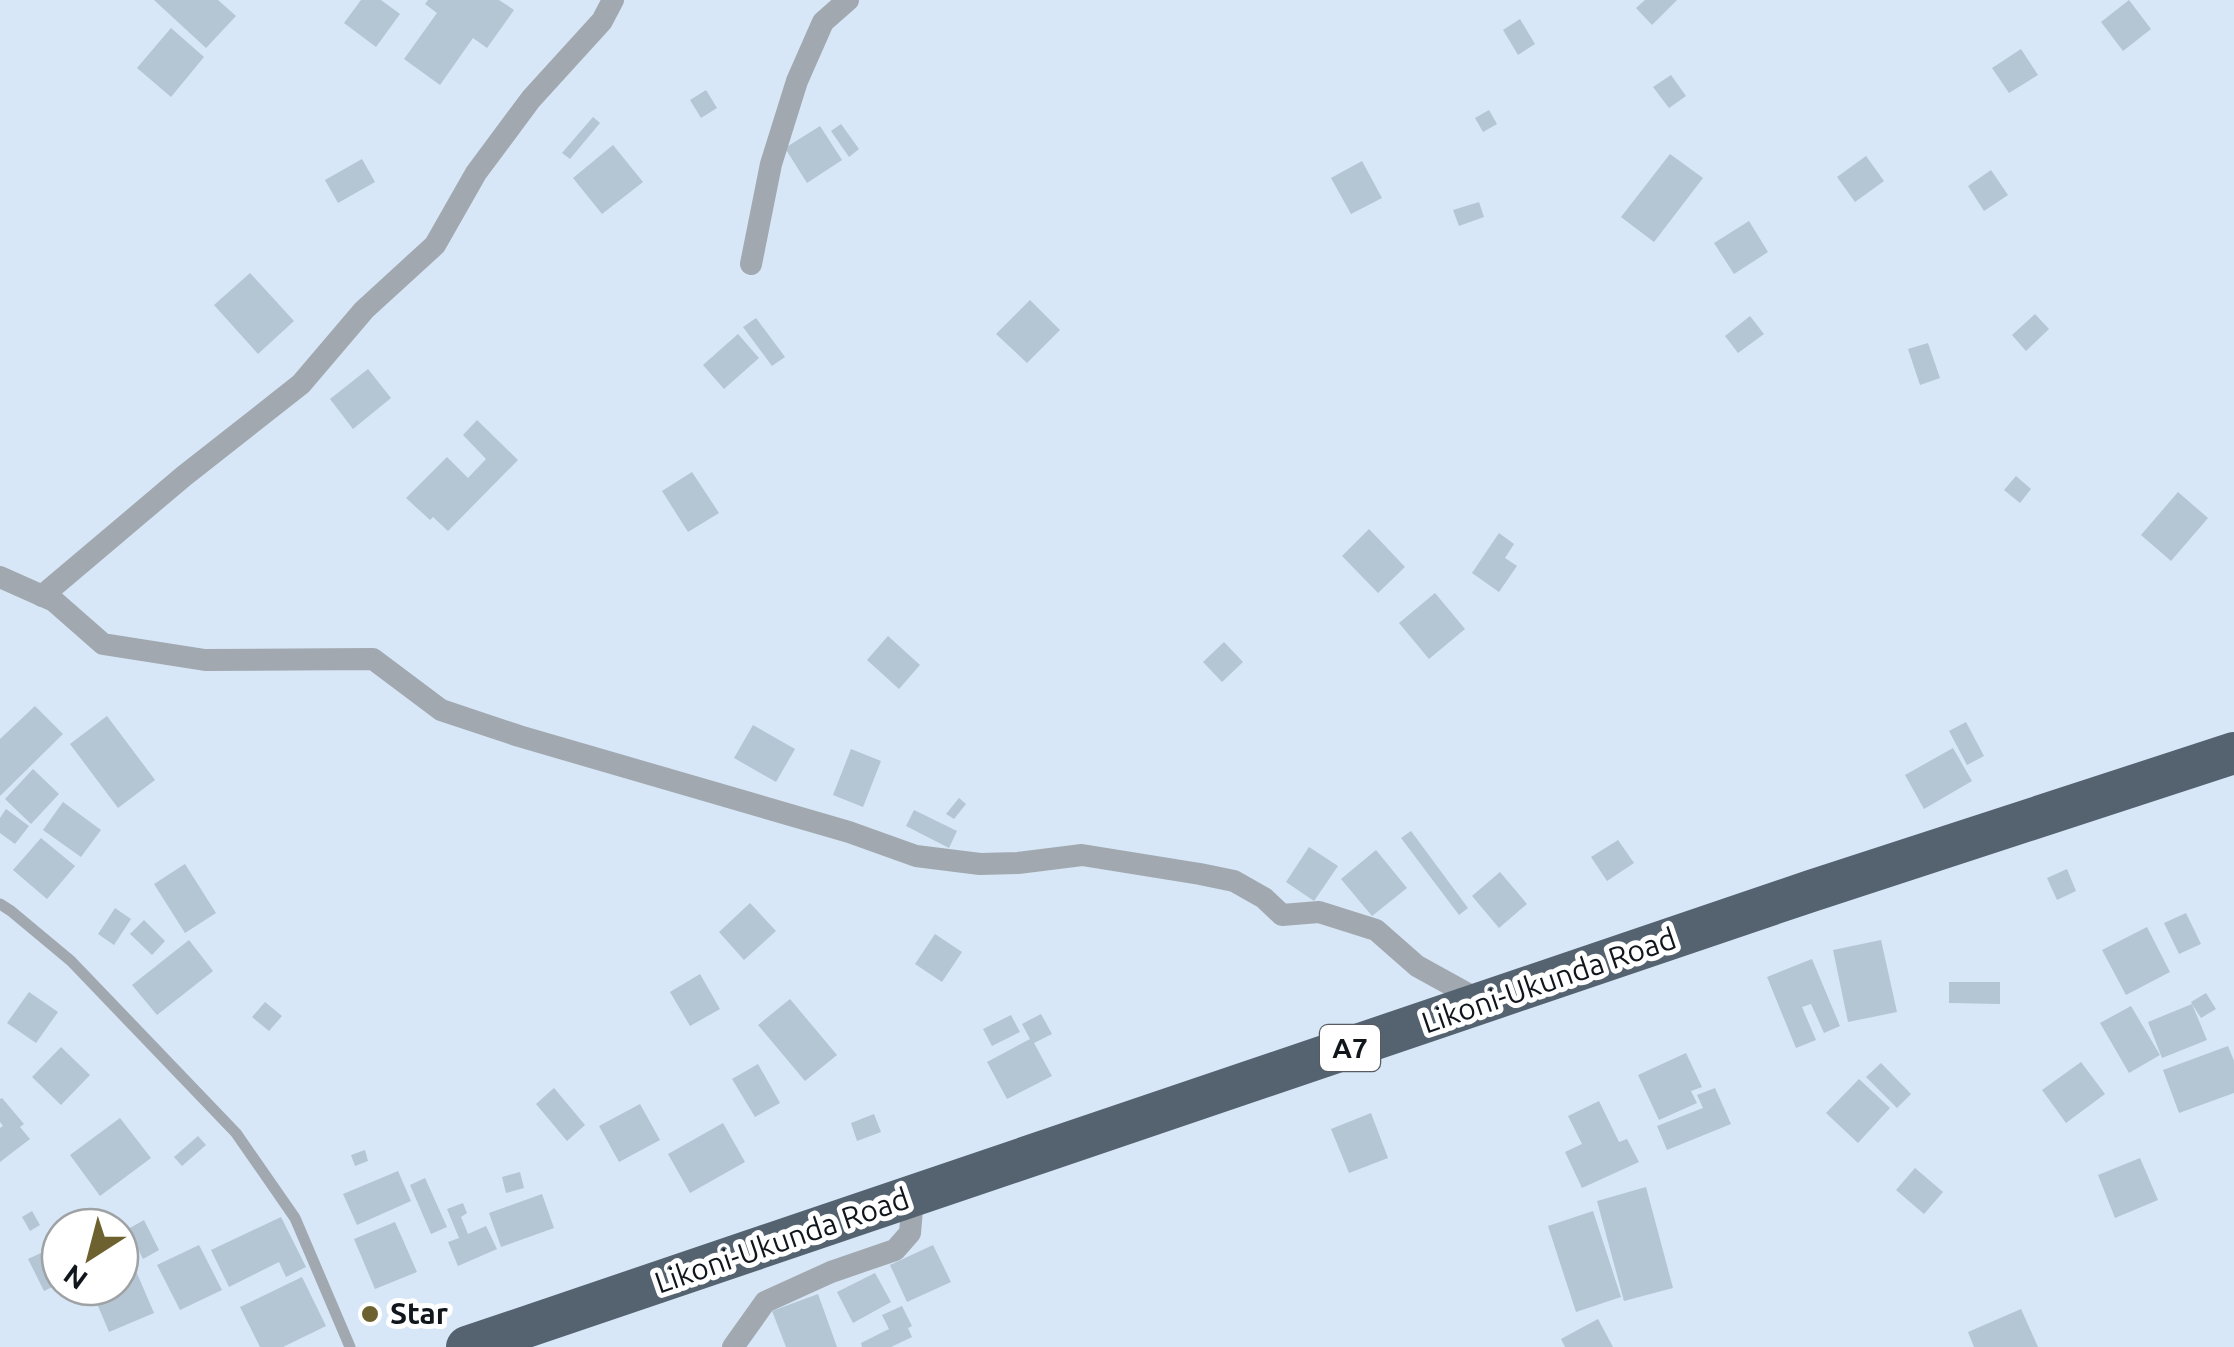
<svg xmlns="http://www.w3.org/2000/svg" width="2234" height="1347" font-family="Ubuntu,sans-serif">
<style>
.building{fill:#b4c5d4}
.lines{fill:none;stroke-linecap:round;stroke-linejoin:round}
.lane{stroke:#a1a8af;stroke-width:11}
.street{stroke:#a1a8af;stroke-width:22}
.highway{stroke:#556371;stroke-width:42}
.poi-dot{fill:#6d622f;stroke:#fff;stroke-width:4}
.labels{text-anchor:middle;stroke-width:10;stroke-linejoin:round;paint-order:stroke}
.shield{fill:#fff;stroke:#585c60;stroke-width:2.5}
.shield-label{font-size:28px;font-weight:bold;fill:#10161c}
.street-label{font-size:30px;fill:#10161c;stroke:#fff}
.poi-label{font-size:30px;font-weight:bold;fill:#10161c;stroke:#fff;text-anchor:start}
</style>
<rect width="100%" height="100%" fill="#d7e7f7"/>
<g class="building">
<path d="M154,0H218L236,16L206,48Z"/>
<path d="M361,0H381L400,14L376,47L344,23Z"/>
<path d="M428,0H499L514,10L487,48L473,38L440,85L404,59L437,13L425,4Z"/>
<path d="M1645,0H1677L1652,25L1636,8Z"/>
<path d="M2129,0L2151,29L2123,51L2101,22Z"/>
<path d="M1520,19L1535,44L1518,55L1503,30Z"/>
<path d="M171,28L204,57L171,97L137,68Z"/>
<path d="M2021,49L2038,75L2009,93L1992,68Z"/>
<path d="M1671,75L1686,96L1669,108L1653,87Z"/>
<path d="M706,90L717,108L701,118L690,100Z"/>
<path d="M1489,110L1497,124L1483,132L1475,118Z"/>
<path d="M593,117L600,123L570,159L562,153Z"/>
<path d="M841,124L859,149L849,157L831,131Z"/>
<path d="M820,126L842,160L807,183L785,148Z"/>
<path d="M613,145L643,182L602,214L573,178Z"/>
<path d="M1670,154L1703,178L1654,242L1621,217Z"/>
<path d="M1866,156L1884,181L1855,202L1837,177Z"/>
<path d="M362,159L375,182L338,203L325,180Z"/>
<path d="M1362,161L1382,198L1351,214L1331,178Z"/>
<path d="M1991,170L2008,195L1984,211L1968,186Z"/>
<path d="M1479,202L1484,217L1459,226L1453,210Z"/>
<path d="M1749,221L1768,252L1734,274L1714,243Z"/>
<path d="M250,273L294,321L258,354L214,305Z"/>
<path d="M1030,300L1060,330L1027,363L996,334Z"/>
<path d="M2035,314L2049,329L2026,351L2012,335Z"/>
<path d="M1750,316L1764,334L1738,353L1725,336Z"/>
<path d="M756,318L785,357L772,366L743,327Z"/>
<path d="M738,334L759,358L724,389L703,365Z"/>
<path d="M1928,343L1940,378L1920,385L1908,349Z"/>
<path d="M368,369L391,398L353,429L330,399Z"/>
<path d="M477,420L518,460L448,531L433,517L430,520L406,498L447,457L468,478L486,459L463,435Z"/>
<path d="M692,472L719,513L688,532L662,491Z"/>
<path d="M2016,476L2031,489L2020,503L2004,490Z"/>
<path d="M2178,492L2208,518L2171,561L2141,535Z"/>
<path d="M1369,529L1405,567L1378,593L1342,556Z"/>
<path d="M1499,533L1514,544L1505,558L1517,566L1499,592L1472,573Z"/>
<path d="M1435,593L1465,629L1429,659L1399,623Z"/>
<path d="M888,636L920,665L899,689L867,660Z"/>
<path d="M1224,642L1243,662L1222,682L1203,662Z"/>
<path d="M35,706L63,734L0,796V739Z"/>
<path d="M107,716L155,780L118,808L70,744Z"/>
<path d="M1966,722L1984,756L1967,765L1949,731Z"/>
<path d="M753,725L795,749L776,782L734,758Z"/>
<path d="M1953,748L1972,781L1924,809L1905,775Z"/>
<path d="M851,749L881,761L863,807L833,795Z"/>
<path d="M33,769L59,794L31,824L5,799Z"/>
<path d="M959,798L966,804L954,819L946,814Z"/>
<path d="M63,802L101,830L81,857L43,830Z"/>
<path d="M6,809L29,826L15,844L0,833V818Z"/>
<path d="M914,810L957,831L949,848L906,826Z"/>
<path d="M1411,831L1468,908L1459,915L1401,838Z"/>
<path d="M41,838L75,866L47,899L13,870Z"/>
<path d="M1618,840L1634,863L1607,881L1591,857Z"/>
<path d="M1309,847L1338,866L1314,901L1286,882Z"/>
<path d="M1376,850L1407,888L1372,916L1341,879Z"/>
<path d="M185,864L216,913L185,933L154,884Z"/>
<path d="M2067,869L2076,891L2057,900L2047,878Z"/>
<path d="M1500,872L1527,904L1499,928L1472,896Z"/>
<path d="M750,903L776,931L744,960L719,932Z"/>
<path d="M115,908L131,919L114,945L98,934Z"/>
<path d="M2186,913L2201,944L2179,954L2164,923Z"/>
<path d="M144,920L165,941L152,955L130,934Z"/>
<path d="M2147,927L2170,972L2126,995L2102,950Z"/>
<path d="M935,934L962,952L942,982L915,964Z"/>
<path d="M189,940L213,971L157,1015L132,985Z"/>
<path d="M1881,940L1897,1012L1848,1022L1833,950Z"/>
<path d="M1812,959L1840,1026L1824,1033L1811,1004L1802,1007L1816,1040L1796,1048L1767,977Z"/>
<path d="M700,974L720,1009L690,1026L670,992Z"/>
<path d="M1949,982H2000V1004L1949,1003Z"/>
<path d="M29,992L58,1012L36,1043L7,1023Z"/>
<path d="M2206,993L2216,1009L2201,1018L2192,1004L2207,1040L2162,1058L2148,1022L2192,1004L2191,1002Z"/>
<path d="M790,999L837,1055L805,1081L758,1025Z"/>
<path d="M265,1002L282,1016L269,1031L252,1017Z"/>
<path d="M2131,1006L2160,1055L2129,1073L2100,1023Z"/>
<path d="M1041,1014L1052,1034L1034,1043L1052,1076L1007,1099L987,1062L1030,1039L1022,1024Z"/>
<path d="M1011,1015L1020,1032L992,1046L983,1029Z"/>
<path d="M2228,1046L2234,1061V1093L2179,1113L2163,1070Z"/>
<path d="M61,1047L90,1075L61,1105L32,1077Z"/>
<path d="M1686,1053L1702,1087L1691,1091L1697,1103L1659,1120L1638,1075Z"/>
<path d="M2081,1062L2105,1094L2066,1123L2042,1090Z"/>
<path d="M1881,1063L1911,1094L1897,1108L1866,1077Z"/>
<path d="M758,1064L780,1103L755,1117L732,1079Z"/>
<path d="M1859,1079L1890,1108L1858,1143L1826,1113Z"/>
<path d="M554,1088L585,1125L567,1141L536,1104Z"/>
<path d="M1715,1088L1731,1124L1667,1150L1657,1126L1703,1108L1697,1095Z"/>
<path d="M2,1098L24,1124L20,1127L30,1139L0,1162V1128L3,1126L0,1122V1099Z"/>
<path d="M1599,1101L1619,1142L1627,1139L1639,1162L1582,1188L1565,1152L1582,1144L1568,1116Z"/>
<path d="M640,1104L660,1140L619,1162L599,1126Z"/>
<path d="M1371,1113L1388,1158L1349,1173L1331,1129Z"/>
<path d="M874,1114L881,1132L857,1141L851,1123Z"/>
<path d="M120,1118L151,1158L100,1196L70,1155Z"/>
<path d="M723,1123L745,1162L690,1193L668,1154Z"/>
<path d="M198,1136L206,1145L182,1166L174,1157Z"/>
<path d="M365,1150L368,1161L355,1166L351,1155Z"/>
<path d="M2140,1158L2158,1200L2115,1218L2098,1175Z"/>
<path d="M1915,1168L1943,1192L1924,1214L1896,1190Z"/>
<path d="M398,1171L411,1201L357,1225L343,1194Z"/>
<path d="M520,1172L524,1188L506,1193L502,1177Z"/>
<path d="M425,1178L447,1227L431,1234L410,1185Z"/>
<path d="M1646,1187L1673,1288L1624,1301L1597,1201Z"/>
<path d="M542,1194L554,1228L501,1247L489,1213Z"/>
<path d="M463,1203L467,1213L461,1217L468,1234L486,1226L497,1249L458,1266L448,1242L459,1238L447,1209Z"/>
<path d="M32,1211L40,1225L30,1231L22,1217Z"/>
<path d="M1593,1211L1621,1297L1576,1312L1548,1226Z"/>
<path d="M281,1217L306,1267L286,1277L279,1262L229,1287L211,1250Z"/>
<path d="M144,1220L159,1250L143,1259L128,1229Z"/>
<path d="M395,1222L417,1272L375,1289L354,1239Z"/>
<path d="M60,1244V1283L44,1291L28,1259Z"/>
<path d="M199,1245L222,1290L180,1310L157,1265Z"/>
<path d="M933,1245L951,1282L907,1302L890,1265Z"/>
<path d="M133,1264L154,1313L109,1332L90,1287H120V1270Z"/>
<path d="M875,1273L891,1302L853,1323L837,1292Z"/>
<path d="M302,1277L326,1326L283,1347H260L240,1307Z"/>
<path d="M818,1294L837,1347H786L772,1311Z"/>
<path d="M902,1306L912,1326L908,1328L912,1337L891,1347H862L861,1343L889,1329L882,1315Z"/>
<path d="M2021,1309L2038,1347H1974L1968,1332Z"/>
<path d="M1598,1319L1613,1347H1565L1561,1339Z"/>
</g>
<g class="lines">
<path class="lane" d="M0,904L11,911L71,961L236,1133L295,1218L350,1347"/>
<g class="street">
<path d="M751,264L771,164L797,81L823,22L848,0"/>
<path d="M0,577L54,601L103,644L205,660L373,659L441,710L519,736L849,832L916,856L980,864L1018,863L1082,855L1200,874L1234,881L1264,898L1282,915L1319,912L1376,930L1417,966L1484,1003"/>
<path d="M42,596L184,476L301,384L364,310L435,245L476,173L531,99L602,21L613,0"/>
<path d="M733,1347L765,1302L831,1272L895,1250L910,1233L913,1197"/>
</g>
<path class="highway" d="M467,1347L1811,891L2234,753"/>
</g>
<circle class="poi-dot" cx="370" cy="1314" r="10"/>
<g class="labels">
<rect class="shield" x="1320" y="1025" width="60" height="46" rx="8"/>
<g class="shield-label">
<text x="1350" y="1058">A7</text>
</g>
<g class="street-label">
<text transform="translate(1549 981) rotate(-19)" y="10">Likoni-Ukunda Road</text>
<text transform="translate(782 1241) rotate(-19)" y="10">Likoni-Ukunda Road</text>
</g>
<g class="poi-label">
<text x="390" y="1324">Star</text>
</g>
</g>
<g transform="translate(90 1257) rotate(216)"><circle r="48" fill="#ffffff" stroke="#9fa2a4" stroke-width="2.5"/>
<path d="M0-8L18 38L0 25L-18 38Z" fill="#6d622f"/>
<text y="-15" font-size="28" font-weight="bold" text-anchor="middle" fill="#10161c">N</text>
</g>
</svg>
